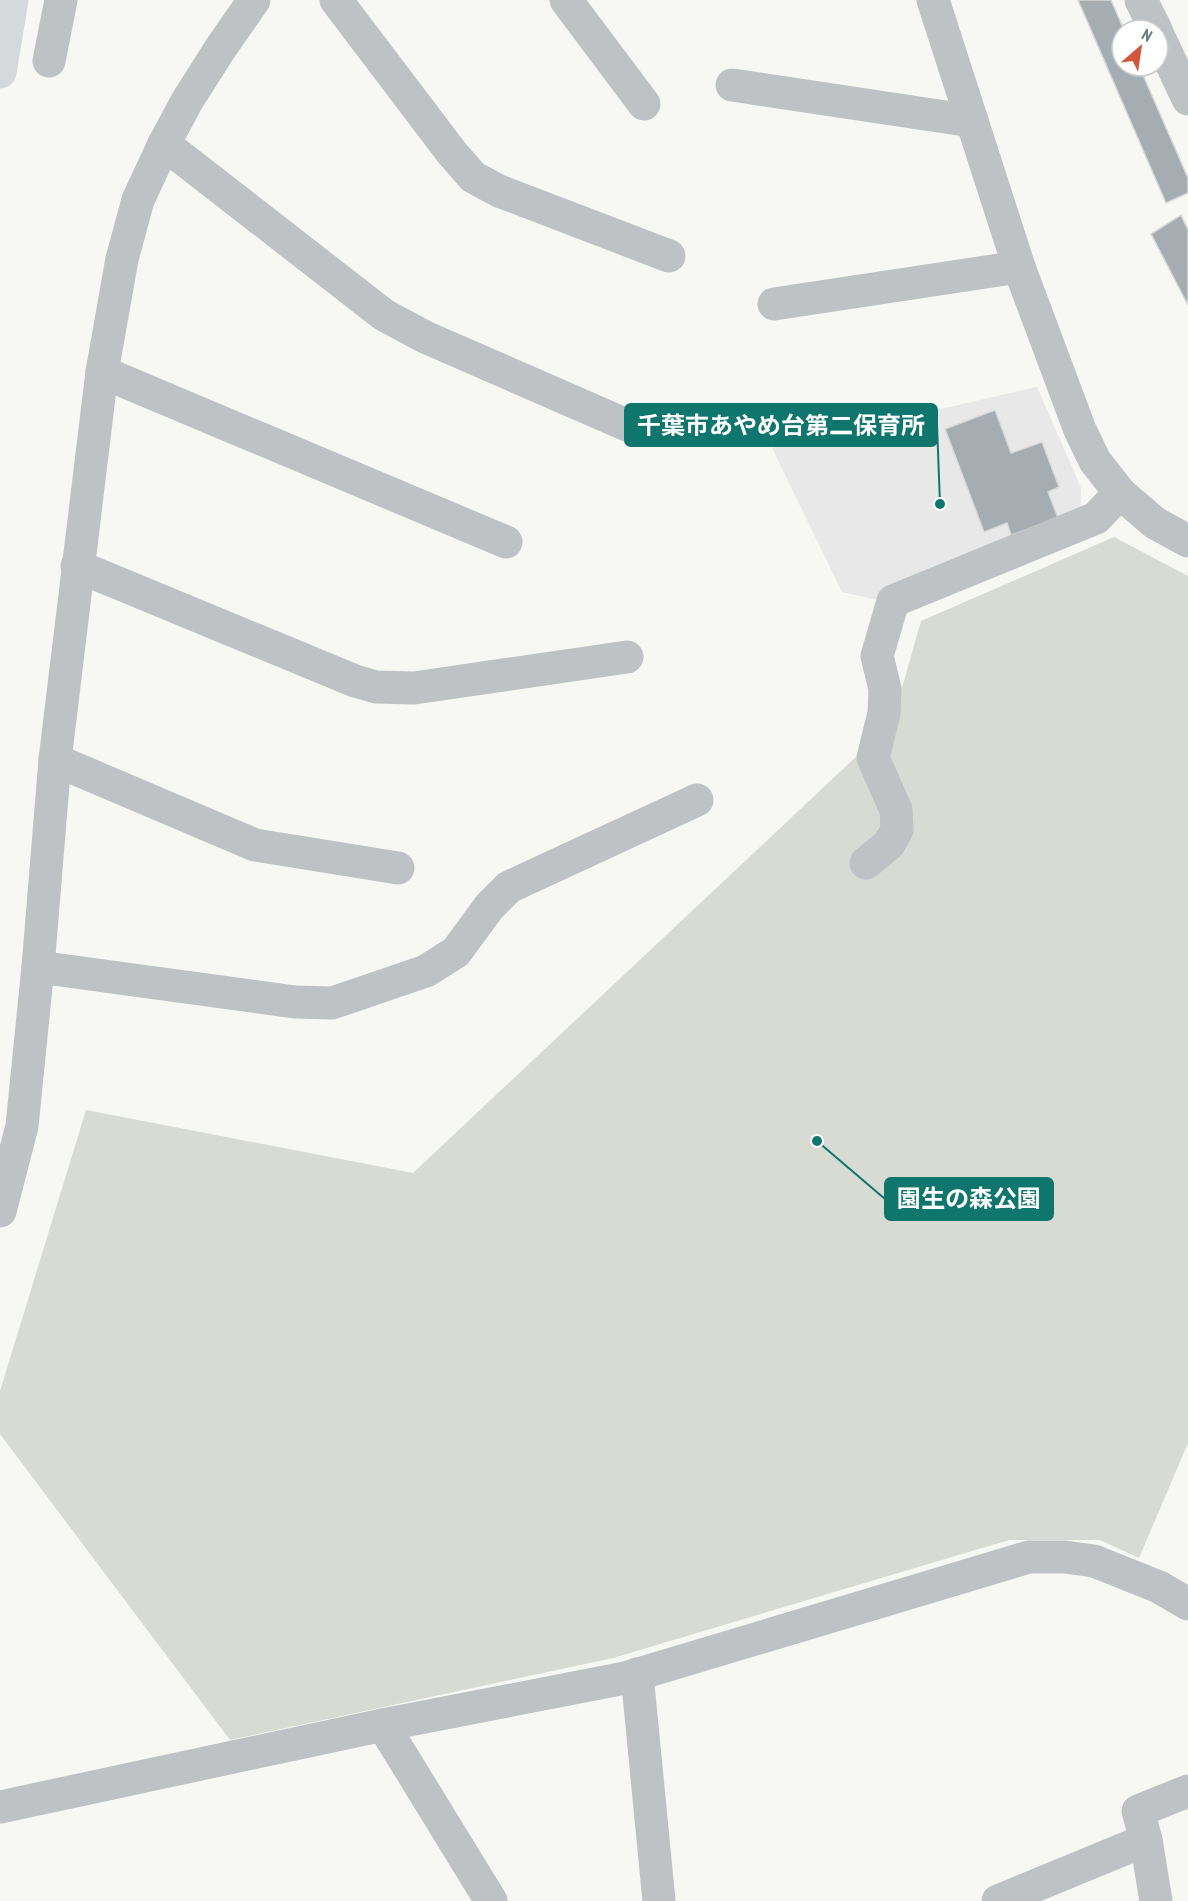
<svg xmlns="http://www.w3.org/2000/svg" width="1188" height="1901" font-family="'PT Sans Narrow','Noto Sans JP',sans-serif">
<style>
.built{fill:#e7e8e7}
.green{fill:#d7dbd4}
.building{fill:#a6adb2;stroke:#d8d8d7;stroke-width:1.5}
.lines{fill:none;stroke-linecap:round;stroke-linejoin:round}
.minor{stroke:#bec2c5;stroke-width:33}
.highway{stroke:#d5d9dc;stroke-width:33}
.leader{fill:none;stroke:#0f766e;stroke-width:2}
.callout-dot{fill:#0f766e;stroke:#fff;stroke-width:2}
.callout{fill:#0f766e;stroke:#0f766e;stroke-width:2}
.callout-label{font-size:24px;text-anchor:middle;font-weight:bold;fill:#fff}
</style>
<rect width="100%" height="100%" fill="#f7f7f4"/>
<path class="built" d="M1037,387L1081,488L1080,519L878,600L842,592L772,448Z"/>
<path class="green" d="M1114,537L1188,576V1443L1139,1558L1100,1540H1009L613,1658L230,1740L0,1434V1391L86,1110L413,1173L892,723L921,621Z"/>
<g class="building">
<path d="M1078,0H1111L1124,30H1122V66H1139L1188,178V193L1166,203Z"/>
<path d="M1181,215L1188,230V305L1151,234Z"/>
<path d="M995,410L1011,453L1042,442L1059,487L1048,492L1058,518L1011,535L1007,523L984,532L945,429Z"/>
</g>
<g class="lines">
<g class="minor">
<path d="M336,0L452,153L473,177L499,191L669,256"/>
<path d="M566,0L644,104"/>
<path d="M933,0L1019,267L1080,430L1095,461L1120,493L1155,523L1188,541"/>
<path d="M1141,0L1156,30"/>
<path d="M1158,35L1188,99"/>
<path d="M49,61L61,0"/>
<path d="M732,85L972,121"/>
<path d="M164,144L384,315L425,337L629,426"/>
<path d="M774,304L1019,267"/>
<path d="M102,372L506,542"/>
<path d="M77,566L355,681L376,687L414,688L627,657"/>
<path d="M55,760L255,845L398,868"/>
<path d="M866,863L889,844L897,830L896,810L873,758L884,713L885,689L877,656L893,601L1096,518L1120,493"/>
<path d="M38,967L295,1002L332,1003L426,971L456,952L489,907L509,887L697,800"/>
<path d="M0,1211L22,1126L38,967L55,760L102,372L122,259L138,200L164,144L187,101L220,49L254,0"/>
<path d="M637,1674L659,1901"/>
<path d="M383,1725L491,1901"/>
<path d="M0,1807L383,1725L625,1678L1029,1557H1065L1094,1561L1159,1587L1188,1604"/>
<path d="M998,1901L1146,1840"/>
<path d="M1156,1901L1146,1840L1138,1811L1188,1791"/>
</g>
<path class="highway" d="M0,72L12,0"/>
</g>
<path class="leader" d="M940 504L937 425M817 1141L885 1199"/>
<g class="callout-dot">
<circle cx="940" cy="504" r="6"/>
<circle cx="817" cy="1141" r="6"/>
</g>
<g class="callout">
<rect x="625" y="404" width="312" height="42" rx="6"/>
<rect x="885" y="1178" width="168" height="42" rx="6"/>
</g>
<g class="callout-label">
<text x="781" y="434">千葉市あやめ台第二保育所</text>
<text x="969" y="1207">園生の森公園</text>
</g>
<g transform="translate(1140 48) rotate(29)"><circle r="28" fill="#ffffff" stroke="#c3c9cd" stroke-width="1.5"/>
<path d="M0-4.5L10 22L0 15L-10 22Z" fill="#cf583b"/>
<text y="-9" font-size="16" font-weight="bold" text-anchor="middle" fill="#697882">N</text>
</g>
</svg>
